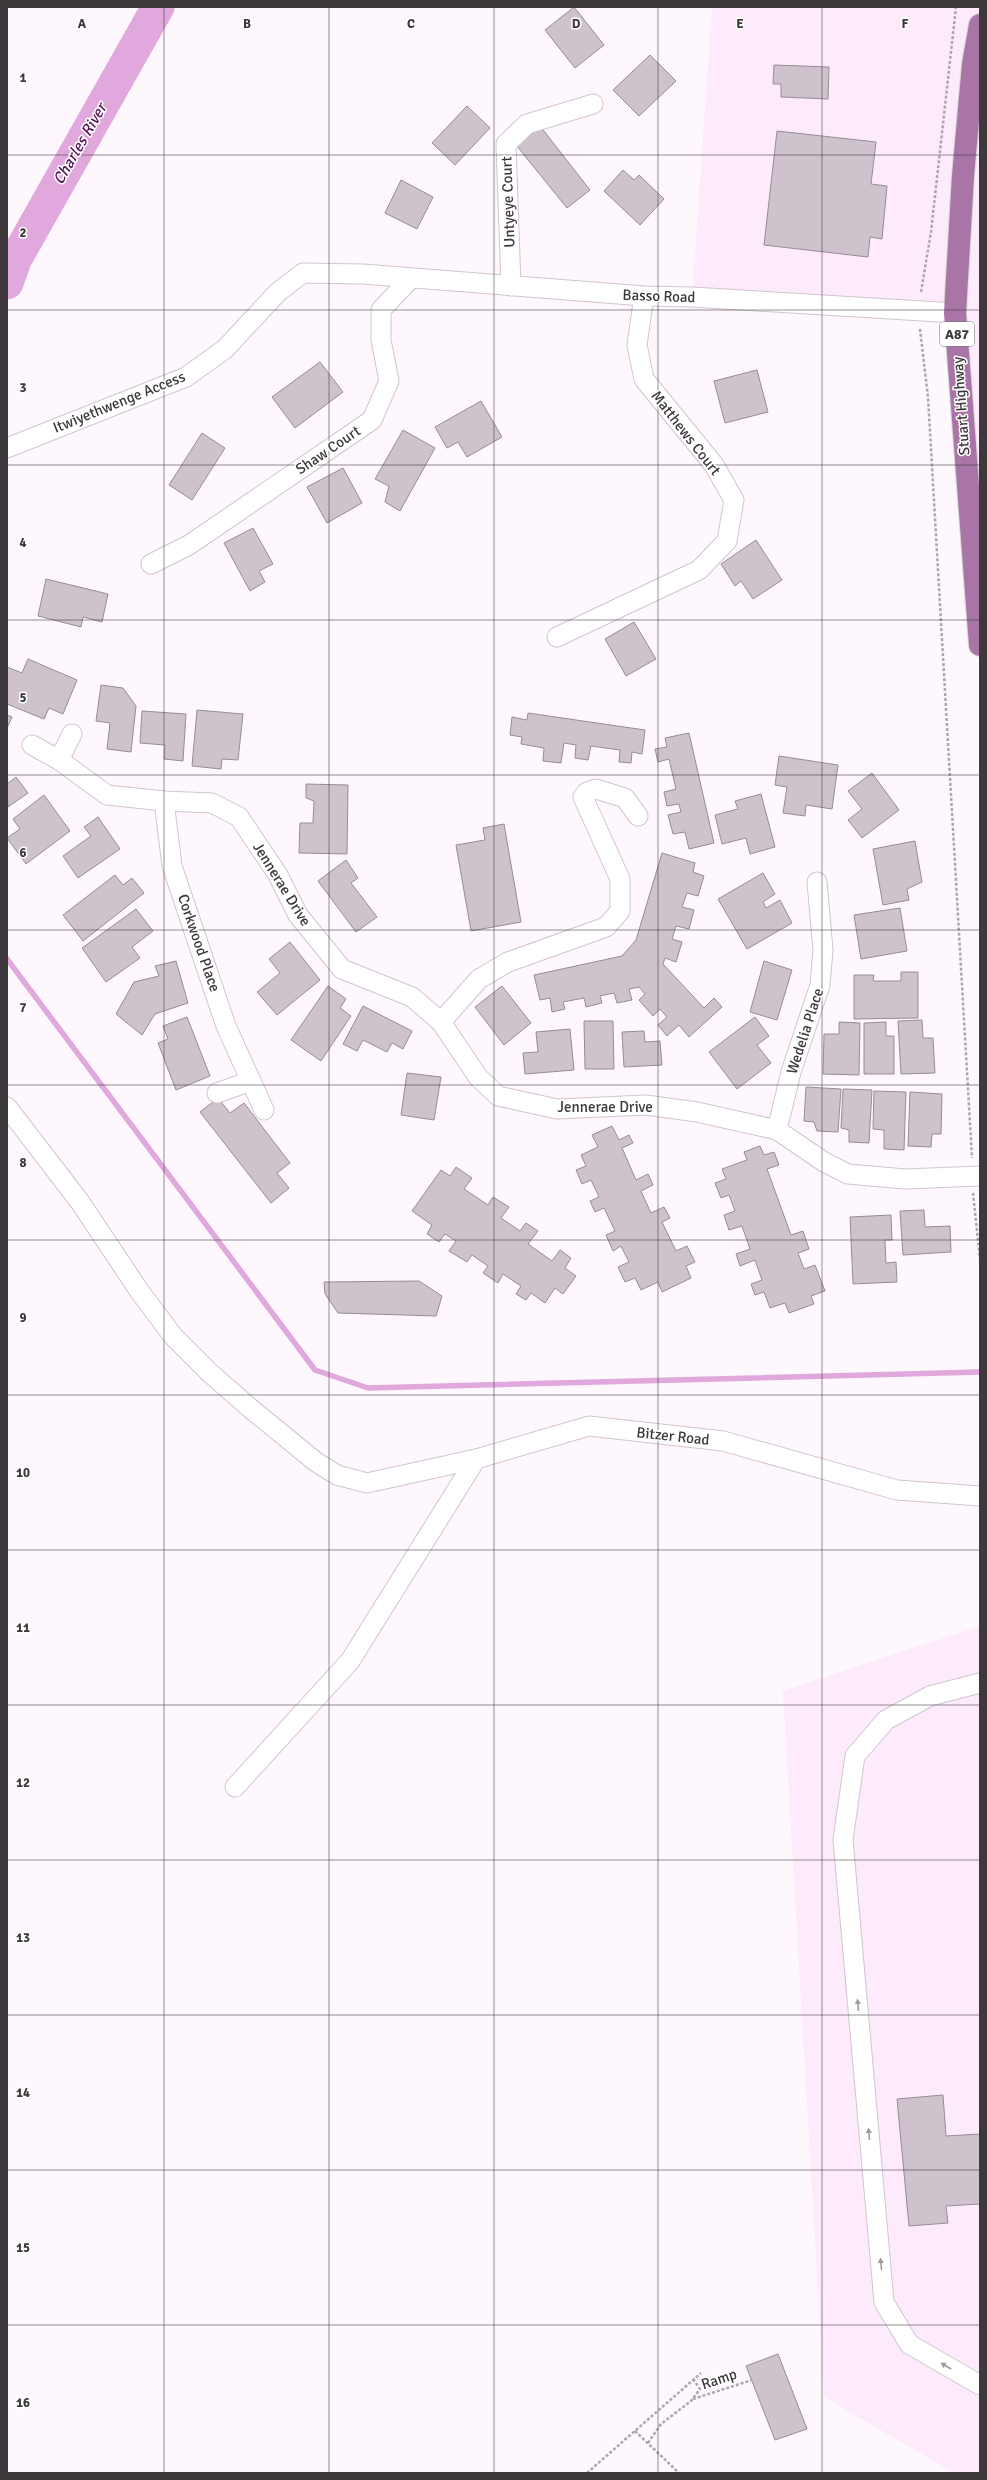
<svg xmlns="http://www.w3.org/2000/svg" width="987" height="2480" viewBox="0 0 987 2480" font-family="Signika,sans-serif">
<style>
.built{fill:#fdebfb}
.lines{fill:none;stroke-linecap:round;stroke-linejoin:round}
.stream{stroke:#e0a8dc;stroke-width:5.5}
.river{stroke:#e0a8dc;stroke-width:33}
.building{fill:#cec2cd;stroke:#978c96}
.minor-casing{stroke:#d1c5d0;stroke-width:21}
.highway-casing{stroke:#d8d7d8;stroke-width:24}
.path{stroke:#ada7ad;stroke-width:2.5;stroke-dasharray:3 2;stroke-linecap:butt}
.minor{stroke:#fff;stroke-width:19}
.highway{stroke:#a974a6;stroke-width:22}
.oneway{fill:#9e9c9e}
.grid{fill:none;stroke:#3d383c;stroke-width:1;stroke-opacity:0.55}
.labels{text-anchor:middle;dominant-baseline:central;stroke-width:3;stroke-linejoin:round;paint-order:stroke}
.shield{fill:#fff;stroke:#777476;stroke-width:1}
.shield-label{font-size:14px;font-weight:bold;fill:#3d383c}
.street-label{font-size:15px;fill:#3d383c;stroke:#fff}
.water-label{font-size:16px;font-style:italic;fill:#571656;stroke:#fff}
.grid-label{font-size:13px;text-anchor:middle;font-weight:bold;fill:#3d383c;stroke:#fff;stroke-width:3;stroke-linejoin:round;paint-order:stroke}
</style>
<rect width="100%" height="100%" fill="#fef7fe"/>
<!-- built -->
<g class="built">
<polygon points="712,7 980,7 980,645 955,313 692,297"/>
<polygon points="980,1626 980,2473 954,2473 824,2397 783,1691"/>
</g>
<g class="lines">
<!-- stream -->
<polyline class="stream" points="7,959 315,1370 368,1388 980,1372"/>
<!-- river -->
<polyline class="river" points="7,283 15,260 158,7"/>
</g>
<!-- building -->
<g class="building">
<polygon points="574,7 604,45 575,68 545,30"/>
<polygon points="650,55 676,81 639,116 613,90"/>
<polygon points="774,65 829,67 828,99 781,97 781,84 773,84"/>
<polygon points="467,106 490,128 455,165 432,143"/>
<polygon points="540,126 590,190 567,208 516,145"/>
<polygon points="777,131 876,142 871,184 887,186 882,239 870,237 868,257 764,245"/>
<polygon points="623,170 634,180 639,175 664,199 640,225 604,191"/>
<polygon points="401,180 433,197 417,229 385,213"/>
<polygon points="320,362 343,392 295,428 272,397"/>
<polygon points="757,370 768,412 725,423 714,381"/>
<polygon points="481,401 502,437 467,457 458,442 447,448 435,427"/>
<polygon points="403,430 435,448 400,511 385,502 389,486 375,479"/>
<polygon points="202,433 225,448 192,500 169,485"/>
<polygon points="343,468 362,503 327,523 307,487"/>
<polygon points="253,528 273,564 259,571 265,582 250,591 224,543"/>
<polygon points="756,540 782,580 753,599 741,581 735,586 721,564"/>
<polygon points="46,579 108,594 102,622 83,617 81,627 38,616"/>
<polygon points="634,622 656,659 626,676 605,639"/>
<polygon points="28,659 77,680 63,714 49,708 44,719 7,704 7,667 22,673"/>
<polygon points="101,685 123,688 136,706 131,752 107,749 110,723 96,721"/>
<polygon points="197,710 243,714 238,760 222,759 221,769 192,766"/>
<polygon points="142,711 186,714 183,761 164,759 165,745 140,743"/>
<polygon points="528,713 645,730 642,754 632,752 631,763 619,762 620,750 591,746 588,760 575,758 576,745 564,743 561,763 543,761 544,748 521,744 522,737 510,735 512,717 527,720"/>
<polygon points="7,715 12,717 7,728"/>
<polygon points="689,733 714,843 689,849 685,832 673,834 668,815 681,812 679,804 667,806 664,792 676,789 669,759 658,762 655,749 667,747 665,738"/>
<polygon points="779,756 838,765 832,809 806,805 805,816 783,813 787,787 775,785"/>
<polygon points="872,773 899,810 862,838 848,820 862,809 848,791"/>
<polygon points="16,777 28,793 8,807 7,784"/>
<polygon points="306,784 348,785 347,854 299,853 300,823 313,823 314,801 306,798"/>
<polygon points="761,794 775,847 750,854 746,838 722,844 715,815 738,809 735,801"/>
<polygon points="44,795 70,831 26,864 7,838 20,829 13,819"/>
<polygon points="98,817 120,849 78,878 63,856 91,836 84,827"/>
<polygon points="504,824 521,922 471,931 456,845 485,840 483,828"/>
<polygon points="915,841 922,882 907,889 909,900 883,905 873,849"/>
<polygon points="662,853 695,863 693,872 704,876 698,896 687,893 682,907 694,910 689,929 676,926 672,939 682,942 676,962 665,958 663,964 704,1008 714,998 722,1007 689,1037 679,1025 667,1036 658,1025 667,1017 660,1009 653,1016 639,1000 645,994 639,987 629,989 632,1000 617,1003 614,993 600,996 602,1003 586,1007 584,998 563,1002 565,1009 552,1012 550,998 540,1000 534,975 622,956 636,940"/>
<polygon points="346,860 358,878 351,883 377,917 356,932 318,881"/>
<polygon points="763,873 775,894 763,902 766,908 780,900 792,923 747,949 718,899"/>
<polygon points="115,875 123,885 132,878 144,893 83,941 63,915"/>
<polygon points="900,908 907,951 861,959 854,915"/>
<polygon points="136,909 153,931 132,947 140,958 106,982 82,948"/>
<polygon points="290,942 320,980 277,1015 257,992 280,973 269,959"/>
<polygon points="176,961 188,1003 155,1014 142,1035 116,1014 134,982 159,976 155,966"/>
<polygon points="764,961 792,970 777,1020 750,1012"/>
<polygon points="901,972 918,972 918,1018 854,1019 854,975 874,975 873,981 901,981"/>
<polygon points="328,986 346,999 340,1008 351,1016 321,1061 291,1040"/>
<polygon points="502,986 531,1023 504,1045 475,1007"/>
<polygon points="363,1006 412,1031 403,1049 392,1043 387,1052 363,1040 357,1051 343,1044"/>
<polygon points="187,1017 210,1076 176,1090 158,1043 168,1039 163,1026"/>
<polygon points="755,1017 769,1036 757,1045 771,1063 737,1089 709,1052"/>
<polygon points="922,1020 923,1038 933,1038 935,1073 901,1074 898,1021"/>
<polygon points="584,1021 613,1021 614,1069 585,1069"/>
<polygon points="839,1022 860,1023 859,1075 823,1074 824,1034 839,1034"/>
<polygon points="886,1022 886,1036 894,1036 894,1074 864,1074 864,1023"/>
<polygon points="570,1029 574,1070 525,1074 523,1053 538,1052 536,1032"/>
<polygon points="644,1031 645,1042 660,1041 662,1065 624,1067 622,1032"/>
<polygon points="407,1073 441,1077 434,1120 401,1115"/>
<polygon points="806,1087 841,1089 838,1132 817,1131 814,1122 804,1121"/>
<polygon points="843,1089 872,1090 869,1143 849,1142 849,1130 841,1128"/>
<polygon points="874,1091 906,1092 904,1150 884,1149 884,1130 873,1129"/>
<polygon points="910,1092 942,1094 941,1134 932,1134 931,1147 908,1146"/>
<polygon points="218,1098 230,1113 244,1103 290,1163 277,1173 289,1188 271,1203 200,1112"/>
<polygon points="612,1126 619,1140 629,1135 633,1143 622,1148 636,1180 648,1174 653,1185 641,1191 651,1213 664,1207 670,1218 662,1222 676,1251 687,1246 695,1262 686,1266 691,1278 662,1292 658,1282 641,1290 635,1278 625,1282 618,1267 629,1262 621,1246 613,1251 606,1235 615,1231 604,1208 595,1212 590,1201 599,1197 591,1180 582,1184 576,1170 586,1166 581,1155 598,1147 592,1135"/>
<polygon points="760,1146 764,1155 774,1152 779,1165 767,1169 791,1235 803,1231 809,1249 798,1253 804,1269 815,1265 825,1291 811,1296 814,1304 789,1313 785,1303 770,1308 764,1292 755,1295 751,1284 762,1280 755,1260 740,1266 736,1254 750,1249 742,1226 729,1230 724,1215 735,1211 729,1195 721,1198 715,1183 726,1179 722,1169 747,1160 744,1152"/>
<polygon points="456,1167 472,1178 464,1189 488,1205 493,1197 509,1207 501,1218 520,1231 526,1223 538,1231 528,1244 552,1261 560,1250 571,1258 565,1268 576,1276 563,1294 555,1288 545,1303 531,1293 526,1300 516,1294 521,1286 503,1274 498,1283 483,1273 488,1266 472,1255 467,1262 449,1251 456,1241 445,1234 439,1242 427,1234 432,1225 412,1211 441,1170 450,1176"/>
<polygon points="924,1210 925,1227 950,1226 951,1252 903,1255 900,1211"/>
<polygon points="891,1215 892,1240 885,1240 886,1263 896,1262 897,1282 853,1284 850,1217"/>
<polygon points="419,1281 442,1296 436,1316 338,1313 325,1294 324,1282"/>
<polygon points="943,2095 946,2136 980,2134 980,2204 946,2206 948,2223 909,2226 897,2099"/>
<polygon points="778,2354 807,2429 775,2440 746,2366"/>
</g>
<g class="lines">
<defs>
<g id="minor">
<polyline points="511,286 506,144 527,124 593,104"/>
<polyline points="7,448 186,377 225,349 278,292 303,273 363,274 644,296 692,297 955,313"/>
<polyline points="151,564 189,545 372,420 389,381 381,340 381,310 411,278"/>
<polyline points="557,637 699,570 727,541 734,500 714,465 644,379 637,345 644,296"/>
<polyline points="32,745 59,760 107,795 164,801 212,803 239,817 278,875 298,915 342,969 412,997 441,1022 478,1077 498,1096 557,1109 646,1105 697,1112 777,1130 824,1162 848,1174 905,1179 980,1176"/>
<polyline points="59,760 72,734"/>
<polyline points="164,801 172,866 226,1026 264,1110"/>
<polyline points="441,1022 479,979 508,962 606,927 620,911 620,879 583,797 587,792 596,789 625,798 638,816"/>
<polyline points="217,1093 251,1081"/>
<polyline points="7,1107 80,1202 140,1292 173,1336 210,1373 250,1408 316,1462 337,1475 367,1483 476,1459 589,1426 723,1441 897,1490 980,1496"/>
<polyline points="777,1130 791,1072 820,985 823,950 817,882"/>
<polyline points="980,1683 930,1696 886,1720 855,1756 843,1840 884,2302 909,2344 980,2385"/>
<polyline points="235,1787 350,1661 476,1459"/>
</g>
<polyline id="highway" points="980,25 973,64 963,176 955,313 980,645"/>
</defs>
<!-- minor casing -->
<use href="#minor" class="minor-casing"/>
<!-- highway casing -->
<use href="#highway" class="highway-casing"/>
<!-- path -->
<g class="path">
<polyline points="921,292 931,232 956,7"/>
<polyline points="920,329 928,397 972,1158"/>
<polyline points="973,1193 980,1259"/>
<polyline points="693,2399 752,2380"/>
<polyline points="635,2431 679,2473"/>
<polyline points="648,2443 661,2424 691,2401 700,2389 693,2379"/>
<polyline points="587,2473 701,2373"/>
</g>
<!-- minor -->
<use href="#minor" class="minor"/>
<!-- highway -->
<use href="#highway" class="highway"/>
</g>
<!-- one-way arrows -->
<defs><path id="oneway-solid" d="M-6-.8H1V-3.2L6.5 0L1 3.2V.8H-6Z"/></defs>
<g class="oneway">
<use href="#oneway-solid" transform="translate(858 2005) rotate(-95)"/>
<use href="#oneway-solid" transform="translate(869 2134) rotate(-95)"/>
<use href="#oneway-solid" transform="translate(881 2264) rotate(-95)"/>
<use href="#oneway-solid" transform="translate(946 2366) rotate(-150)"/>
</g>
<!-- grid -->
<path class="grid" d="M164,7V2473M329,7V2473M494,7V2473M658,7V2473M822,7V2473M7,155H980M7,310H980M7,465H980M7,620H980M7,775H980M7,930H980M7,1085H980M7,1240H980M7,1395H980M7,1550H980M7,1705H980M7,1860H980M7,2015H980M7,2170H980M7,2325H980"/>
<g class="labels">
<!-- shield labels -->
<rect class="shield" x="940" y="322" width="34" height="24" rx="3"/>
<g class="shield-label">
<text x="957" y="334">A87</text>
</g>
<!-- street labels -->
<g class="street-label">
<text transform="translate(508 202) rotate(-92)">Untyeye Court</text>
<text transform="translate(659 296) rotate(2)">Basso Road</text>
<text transform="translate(119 402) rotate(-22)">Itwiyethwenge Access</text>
<text transform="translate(961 406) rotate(-94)">Stuart Highway</text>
<text transform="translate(686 433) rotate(52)">Matthews Court</text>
<text transform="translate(328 450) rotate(-34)">Shaw Court</text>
<text transform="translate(282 884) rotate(58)">Jennerae Drive</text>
<text transform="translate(199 943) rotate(71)">Corkwood Place</text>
<text transform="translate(805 1031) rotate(-72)">Wedelia Place</text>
<text x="605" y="1107">Jennerae Drive</text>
<text transform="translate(673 1436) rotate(6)">Bitzer Road</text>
<text transform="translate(719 2379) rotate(-18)">Ramp</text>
</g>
<!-- water labels -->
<g class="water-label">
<text transform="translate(80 144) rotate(-60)">Charles River</text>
</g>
</g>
<g class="grid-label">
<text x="82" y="28">A</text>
<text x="247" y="28">B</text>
<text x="411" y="28">C</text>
<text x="576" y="28">D</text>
<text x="740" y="28">E</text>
<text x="905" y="28">F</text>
<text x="23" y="82">1</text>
<text x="23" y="237">2</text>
<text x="23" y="392">3</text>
<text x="23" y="547">4</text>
<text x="23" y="702">5</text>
<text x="23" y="857">6</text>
<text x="23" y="1012">7</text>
<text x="23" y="1167">8</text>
<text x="23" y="1322">9</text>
<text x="23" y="1477">10</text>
<text x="23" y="1632">11</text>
<text x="23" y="1787">12</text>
<text x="23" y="1942">13</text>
<text x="23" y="2097">14</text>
<text x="23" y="2252">15</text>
<text x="23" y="2407">16</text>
</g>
<!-- border -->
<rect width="987" height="2480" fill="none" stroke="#3d383c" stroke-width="16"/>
</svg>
